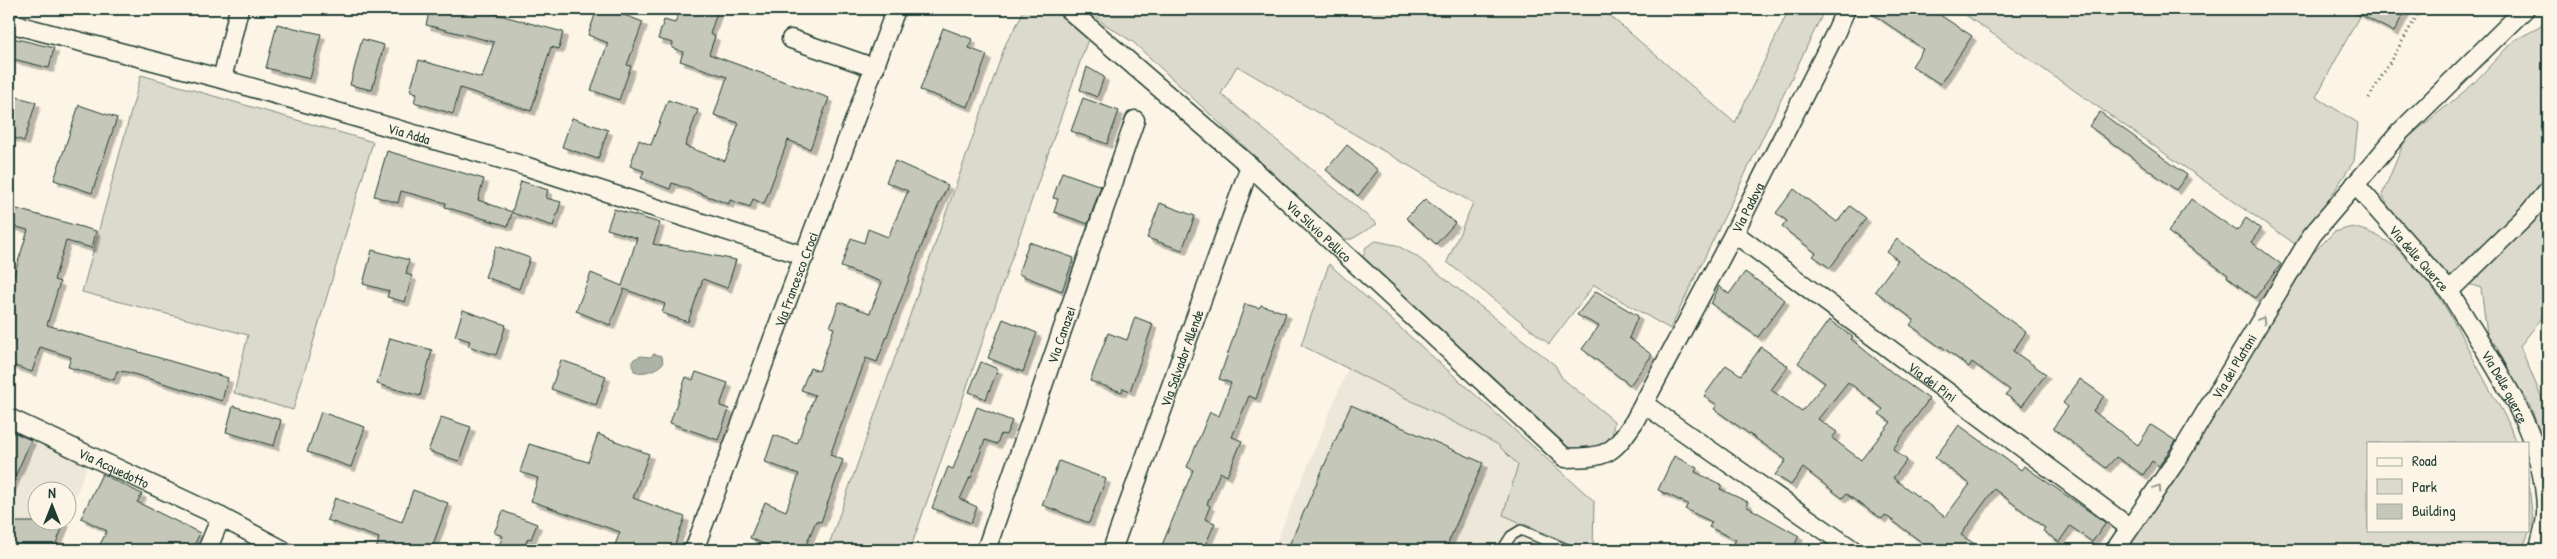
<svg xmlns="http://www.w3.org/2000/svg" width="2557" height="559" viewBox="0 0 2557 559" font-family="'Patrick Hand',sans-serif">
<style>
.built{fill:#ece7d8}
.green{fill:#dcdacc;stroke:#7e8c80}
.water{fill:#aeb3a7;stroke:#758479}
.building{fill:#c5c7b9;stroke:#1f3d34;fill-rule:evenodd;filter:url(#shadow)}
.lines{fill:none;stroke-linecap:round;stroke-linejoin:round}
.lane-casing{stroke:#1f3d34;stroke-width:12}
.street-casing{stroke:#1f3d34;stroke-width:21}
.path{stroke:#1f3d34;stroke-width:3;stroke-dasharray:1 4;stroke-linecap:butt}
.lane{stroke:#fcf5e5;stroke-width:9}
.street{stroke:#fcf5e5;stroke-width:18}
.oneway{stroke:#8e998c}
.labels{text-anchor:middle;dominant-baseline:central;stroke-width:4.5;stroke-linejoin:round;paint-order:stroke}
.street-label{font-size:14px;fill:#1f3d34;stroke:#fcf5e5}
</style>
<defs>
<filter id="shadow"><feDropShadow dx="4.5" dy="4.5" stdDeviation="0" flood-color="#0004"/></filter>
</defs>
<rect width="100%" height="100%" fill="#fcf5e5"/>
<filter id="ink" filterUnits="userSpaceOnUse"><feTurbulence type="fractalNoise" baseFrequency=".02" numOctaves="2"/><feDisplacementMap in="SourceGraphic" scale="10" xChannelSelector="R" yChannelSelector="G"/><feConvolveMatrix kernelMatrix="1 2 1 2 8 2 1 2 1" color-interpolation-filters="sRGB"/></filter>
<g filter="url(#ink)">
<!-- built -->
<g class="built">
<polygon points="1348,368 1497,444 1518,465 1503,515 1584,550 1273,550"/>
<polygon points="14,431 88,463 68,516 68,492 38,492 38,522 65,522 53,550 9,550 9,443"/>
</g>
<!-- green -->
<g class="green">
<polygon points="1023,9 1052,9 1088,39 910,550 827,550 1006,43 1020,19"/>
<polygon points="1087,9 1602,9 1735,123 1789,9 1825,9 1670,329 1594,285 1549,344 1447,262 1473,203 1237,66 1221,94 1377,224 1352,239 1343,239 1133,42 1103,23"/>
<polygon points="1957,9 2363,9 2316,97 2358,123 2354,161 2298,246"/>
<polygon points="2548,16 2548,310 2520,346 2548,413 2548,458 2530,405 2509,372 2497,347 2487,334 2481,288 2446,277 2398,223 2382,195 2405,140 2472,85 2513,41 2540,27"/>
<polygon points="141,75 373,142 293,410 234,393 248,335 82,292"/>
<path d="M2352,227C2421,242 2452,320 2482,375C2490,391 2500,406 2508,422L2516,443H2368V530H2528V476L2533,522L2522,550H2121L2306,260L2334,232Z"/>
<polygon points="1376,241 1396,245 1416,256 1555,365 1562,378 1614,421 1612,438 1608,444 1583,452 1568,447 1363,257 1366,247"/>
<polygon points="1329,264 1594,501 1593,550 1584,550 1503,515 1518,465 1497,444 1301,345"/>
</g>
<!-- water -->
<path class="water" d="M654,354L662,356L663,363C657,370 643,375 634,371L632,363L634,359L641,356L650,357Z"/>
<!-- building -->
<g class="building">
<polygon points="430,9 477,9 563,32 559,49 551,47 531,111 460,88 453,114 414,102 417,93 410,91 419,60 482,78 494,42 426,25"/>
<polygon points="597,9 608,9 643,22 627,65 631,66 619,100 591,90 608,43 588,35"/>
<polygon points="680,9 718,9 710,34 715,36 709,54 829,98 810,149 788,140 764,204 753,199 750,207 730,200 729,204 672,183 670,189 641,178 644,171 630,166 639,140 651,145 668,100 698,110 685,146 725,161 739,123 714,115 727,77 680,61 683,52 672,48 673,43 658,39 664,20 675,23"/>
<polygon points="1866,9 1931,9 1972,36 1940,84 1912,66 1923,49"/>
<polygon points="2350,9 2406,9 2394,32"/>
<polygon points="277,24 321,34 310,79 266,68"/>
<polygon points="943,28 972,39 969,48 987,55 968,107 920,90"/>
<polygon points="9,37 54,48 49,68 9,58"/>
<polygon points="362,39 384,45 372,90 350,85"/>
<polygon points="1087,67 1104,77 1097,97 1080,90"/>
<polygon points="9,95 36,102 24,141 9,136"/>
<polygon points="1083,98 1119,111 1107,144 1071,131"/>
<polygon points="79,105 117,118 92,193 54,180"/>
<polygon points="2100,112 2187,175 2176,190 2089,126"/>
<polygon points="572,118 608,130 598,159 562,147"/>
<polygon points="1347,145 1378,170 1358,196 1326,170"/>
<polygon points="387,151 484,179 478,200 512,212 521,181 548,190 546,198 561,202 553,226 512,213 508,226 445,207 446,203 401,191 398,203 374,196"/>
<polygon points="895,161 948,185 930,224 877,362 866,358 830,455 843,460 821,522 816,521 804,550 779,550 750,538 765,502 786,511 799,474 765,462 774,435 797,444 815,395 801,390 810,368 819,371 834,328 830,327 839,302 870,313 882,282 841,267 851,238 864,243 868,229 888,237 908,191 886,182"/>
<polygon points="1062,172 1101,186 1088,224 1054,212 1058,199 1053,198"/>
<polygon points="1794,189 1837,222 1850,206 1866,218 1830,268 1813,256 1816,253 1782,227 1787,221 1776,213"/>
<polygon points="1425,199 1455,223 1436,244 1406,218"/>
<polygon points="2191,199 2237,231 2246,218 2261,229 2251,242 2281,264 2255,298 2227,277 2228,275 2168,232"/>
<polygon points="1160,203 1195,216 1182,250 1147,238"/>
<polygon points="13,208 96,231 92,248 66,241 54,280 60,282 47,325 228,378 222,401 127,372 117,371 114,380 68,367 71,357 40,347 32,372 9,364 9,291 28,230 9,225"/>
<polygon points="614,209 660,223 653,244 736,260 727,288 703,279 688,322 662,313 665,304 624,289 610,325 576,311 591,273 622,286 637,238 607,229"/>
<polygon points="1897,239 2026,332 2013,351 2046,374 2022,406 2006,395 2010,390 1972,362 1969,367 1941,346 1940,347 1910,325 1914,320 1875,291 1898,260 1887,252"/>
<polygon points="1029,242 1074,258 1062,291 1018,274"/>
<polygon points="496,246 530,258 519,289 485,277"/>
<polygon points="372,250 409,260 406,274 412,276 405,302 387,297 389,291 363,284"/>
<polygon points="1745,272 1785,300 1758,337 1711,304 1719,286 1729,294"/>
<polygon points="1596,291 1638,316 1629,338 1652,355 1630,385 1582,349 1599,326 1577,315"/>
<polygon points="1245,304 1259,308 1261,305 1286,313 1256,399 1249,396 1232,437 1242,441 1227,476 1220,472 1207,504 1210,506 1205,519 1215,523 1203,550 1160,550 1193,470 1187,467 1210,412 1219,416 1231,383 1219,379"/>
<polygon points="463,310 506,325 496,355 468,346 470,341 455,336"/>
<polygon points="1135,317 1153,324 1130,391 1123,388 1122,392 1090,381 1108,333 1127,340"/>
<polygon points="1003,319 1037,333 1023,372 988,358"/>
<path d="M1829,320L1853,337L1851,339L1894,374L1929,399L1893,449L1907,460L1893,478L1945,517L1970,484L1935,458L1959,425L2021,470L2024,466L2106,523L2092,542L2070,526L2059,542L2043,531L2045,528L1994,489L1961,535L1984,550H1932L1885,515L1882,519L1846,494L1842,498L1803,468L1791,485L1775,475L1786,460L1714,409L1717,405L1704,396L1726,365L1741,375L1761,347L1788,366L1771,390L1802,411L1825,383L1798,363ZM1848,382L1883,409L1879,414L1891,422L1861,460L1832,438L1837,432L1818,419Z"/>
<polygon points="390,338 432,350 420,396 377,384"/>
<polygon points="561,360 606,376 596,405 551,389"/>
<polygon points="981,362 998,369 986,399 969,392"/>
<polygon points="696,372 728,383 720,406 729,409 718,440 670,423 686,377 693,380"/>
<polygon points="2080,379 2104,396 2093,411 2138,445 2151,425 2176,441 2159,466 2152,461 2143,475 2116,457 2106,468 2053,428 2068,407 2063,403"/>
<polygon points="1351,405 1483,463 1445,550 1287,550"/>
<polygon points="233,406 281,420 274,446 226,432"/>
<polygon points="977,407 1012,421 1006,435 1001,434 997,444 985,440 971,478 970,477 960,499 977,507 971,523 932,508 948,467 953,469"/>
<polygon points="321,412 365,427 351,467 307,452"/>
<polygon points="441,417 471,427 459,461 428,451"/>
<polygon points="13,432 31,440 9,491 9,443"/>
<polygon points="598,434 649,454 633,498 685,517 673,550 613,550 620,532 531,501 538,478 520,472 529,444 588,462"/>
<polygon points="1674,456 1697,468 1695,472 1722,485 1720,489 1748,502 1746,506 1799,536 1792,550 1749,550 1734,543 1736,540 1709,527 1712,522 1685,509 1688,504 1658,490"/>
<polygon points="1059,461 1106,479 1089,523 1042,505"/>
<polygon points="102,474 142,494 137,502 200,533 192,550 97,550 107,531 81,518"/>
<polygon points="413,490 448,503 431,550 376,550 379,538 327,520 335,498 402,522"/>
<polygon points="503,511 537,524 531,539 528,538 523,550 497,550 503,536 494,533"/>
<polygon points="9,522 65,522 53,550 9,550"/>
</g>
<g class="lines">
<defs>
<polyline id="lane" points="1502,550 1511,536 1521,530 1568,550"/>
<g id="street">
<path id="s1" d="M1068,9L1250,166L1565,458C1607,457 1611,456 1634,422L1734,233L1834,36L1846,9"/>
<path id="s2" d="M9,23L222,79L525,166L805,256"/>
<polyline points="791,39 875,68"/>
<polyline points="222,79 239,9"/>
<path id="s3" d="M2355,184L2449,291L2526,216L2548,190"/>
<path id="s4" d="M1734,233L2130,528"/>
<path id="s5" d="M2449,291C2488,358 2544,428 2546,509C2547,522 2541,537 2539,550"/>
<polyline points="1644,404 1853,550"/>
<path id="s6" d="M9,418L221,517L283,550"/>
<polyline points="207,550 221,517"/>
<path id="s7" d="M694,550L896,9"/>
<path id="s8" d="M986,550L1135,120"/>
<path id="s9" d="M1112,550L1250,166"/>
<path id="s10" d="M2115,550L2178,458L2312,235L2400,132L2525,9"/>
</g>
</defs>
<!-- lane casing -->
<use href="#lane" class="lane-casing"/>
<!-- street casing -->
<use href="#street" class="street-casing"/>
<!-- path -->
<polyline class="path" points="2369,98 2421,9"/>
<!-- lane -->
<use href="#lane" class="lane"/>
<!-- street -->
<use href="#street" class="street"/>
</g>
<!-- one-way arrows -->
<defs><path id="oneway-chevron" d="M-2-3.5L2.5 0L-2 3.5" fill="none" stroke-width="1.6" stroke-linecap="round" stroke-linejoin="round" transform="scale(1.25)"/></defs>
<g class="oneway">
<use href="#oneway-chevron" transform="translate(2262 320) rotate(-59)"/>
<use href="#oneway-chevron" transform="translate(2158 488) rotate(-56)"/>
</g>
</g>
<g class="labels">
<!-- street labels -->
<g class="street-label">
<text stroke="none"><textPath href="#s2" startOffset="415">Via Adda</textPath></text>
<text stroke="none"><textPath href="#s1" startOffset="996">Via Padova</textPath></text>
<text stroke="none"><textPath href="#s1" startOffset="335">Via Silvio Pellico</textPath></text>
<text stroke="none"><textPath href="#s3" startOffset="98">Via delle Querce</textPath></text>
<text stroke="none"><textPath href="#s7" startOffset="289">Via Francesco Croci</textPath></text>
<text stroke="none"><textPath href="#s8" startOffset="228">Via Canazei</textPath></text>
<text stroke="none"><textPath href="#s9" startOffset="204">Via Salvador Allende</textPath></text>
<text stroke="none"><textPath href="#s10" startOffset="219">Via dei Platani</textPath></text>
<text stroke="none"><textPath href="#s4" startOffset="248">Via dei Pini</textPath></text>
<text stroke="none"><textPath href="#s5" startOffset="111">Via Delle querce</textPath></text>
<text stroke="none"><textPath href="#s6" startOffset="116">Via Acquedotto</textPath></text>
</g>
</g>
<!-- margin -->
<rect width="2557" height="559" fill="none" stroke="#fcf5e5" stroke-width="30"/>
<rect x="15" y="15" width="2527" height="529" fill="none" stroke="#1f3d34" stroke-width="2" filter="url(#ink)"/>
<!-- legend -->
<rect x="2367" y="442" width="162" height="90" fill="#fcf5e5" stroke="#a4ab9e"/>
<rect x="2377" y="458" width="25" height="8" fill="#fcf5e5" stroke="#a4ab9e"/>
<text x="2412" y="466" font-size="15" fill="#1f3d34">Road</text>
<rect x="2377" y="479" width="25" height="15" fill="#dcdacc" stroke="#a4ab9e"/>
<text x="2412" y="492" font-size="15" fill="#1f3d34">Park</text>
<rect x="2377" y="504" width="25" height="15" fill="#c5c7b9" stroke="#a4ab9e"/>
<text x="2412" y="516" font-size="15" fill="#1f3d34">Building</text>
<!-- north arrow -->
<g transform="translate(52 506)"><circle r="24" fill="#fcf5e5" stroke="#a4ab9e"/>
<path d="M0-4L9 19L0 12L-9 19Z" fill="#1f3d34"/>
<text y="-8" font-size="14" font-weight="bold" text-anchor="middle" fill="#1f3d34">N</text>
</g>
</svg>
